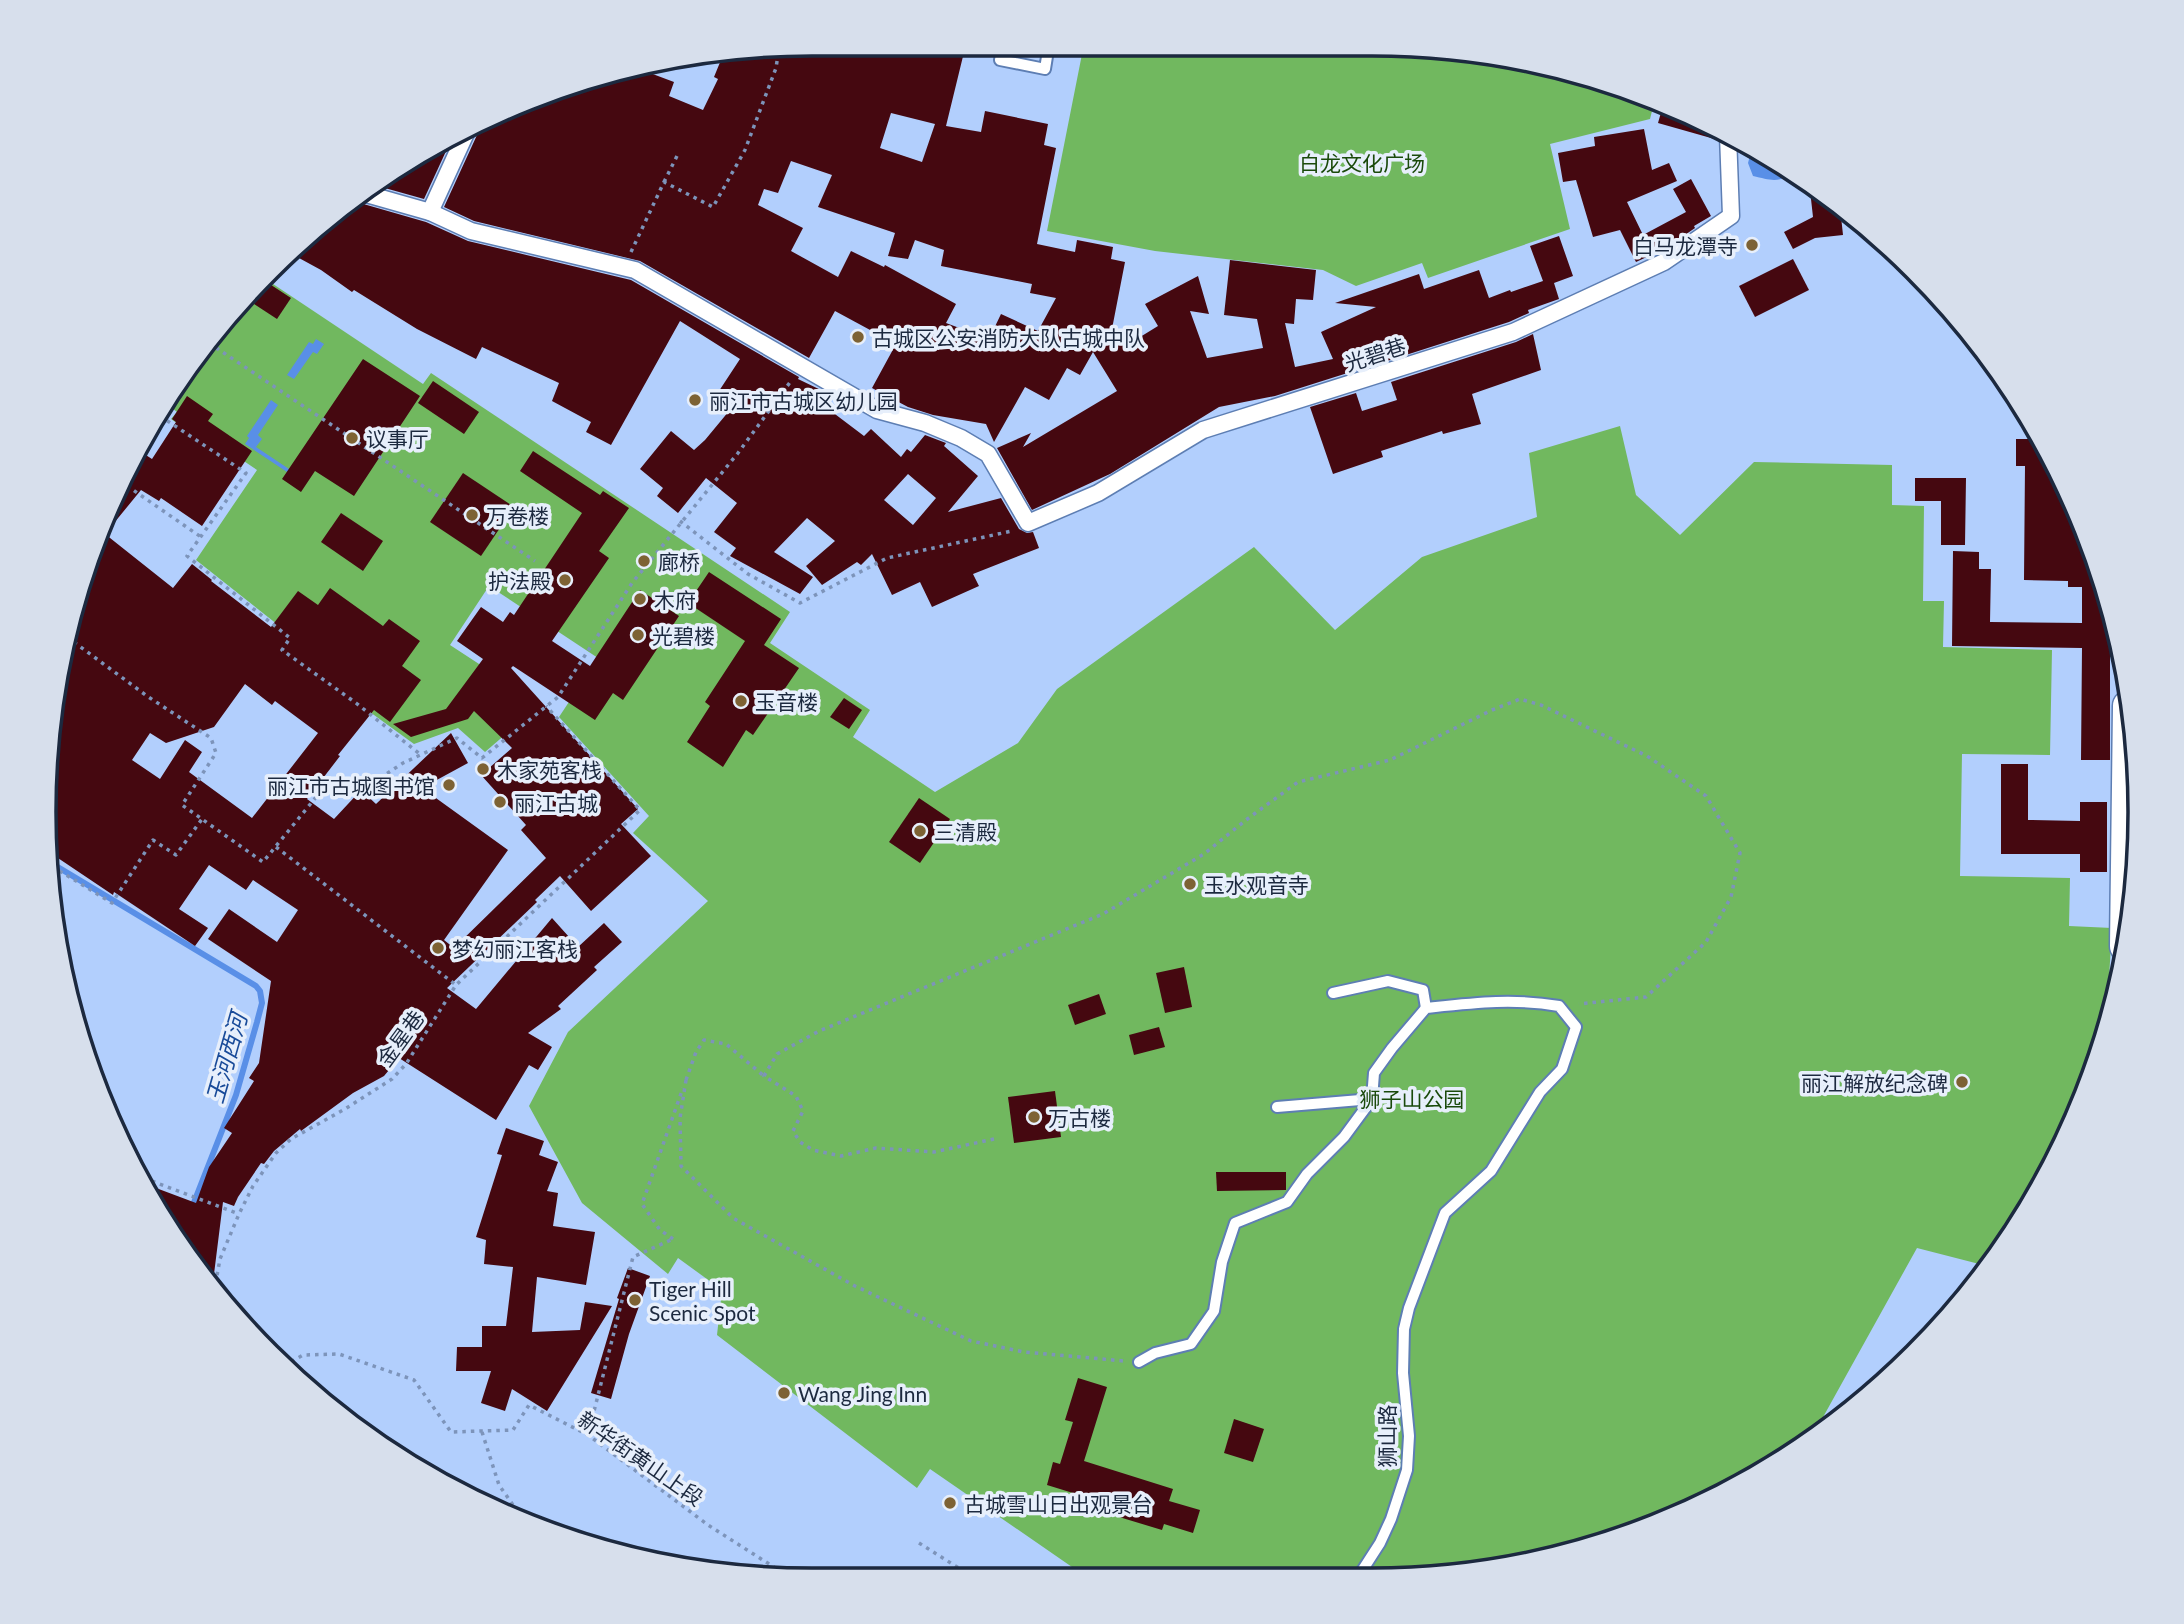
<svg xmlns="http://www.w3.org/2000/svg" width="2184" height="1624" viewBox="0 0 2184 1624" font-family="Lato,'Noto Sans SC',sans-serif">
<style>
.green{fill:#71b85f}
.water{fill:#598fe7}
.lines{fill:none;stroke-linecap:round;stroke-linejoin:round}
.stream{stroke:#598fe7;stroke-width:6}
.building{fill:#450810;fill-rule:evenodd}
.service-casing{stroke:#5d7eb3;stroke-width:14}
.pedestrian-casing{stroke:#5d7eb3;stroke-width:19}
.secondary-casing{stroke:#5d7eb3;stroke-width:35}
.path{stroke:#7d94ba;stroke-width:3.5;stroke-dasharray:3.5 5;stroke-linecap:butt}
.service{stroke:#fff;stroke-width:10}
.pedestrian{stroke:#fff;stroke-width:16}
.secondary{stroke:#fff;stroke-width:32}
.poi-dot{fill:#7d6234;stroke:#e7effb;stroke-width:2.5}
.labels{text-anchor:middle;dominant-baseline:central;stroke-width:7;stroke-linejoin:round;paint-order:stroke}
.park-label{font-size:21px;fill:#1a4a0b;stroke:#e7effb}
.poi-label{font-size:21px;fill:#1c293f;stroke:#e7effb;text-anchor:start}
.street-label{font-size:21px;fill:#1c293f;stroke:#e7effb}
.water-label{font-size:23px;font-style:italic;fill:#194b99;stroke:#e7effb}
.rim{fill:none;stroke:#1c293f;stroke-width:3.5}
</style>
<rect width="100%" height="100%" fill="#b2cffd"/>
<!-- green -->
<g class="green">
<polygon points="1084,44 1422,45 1570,70 1655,99 1650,119 1550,144 1570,229 1428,278 1422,263 1356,286 1323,270 1155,251 1047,231"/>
<polygon points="264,278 423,384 431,373 790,612 770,643 870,710 853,737 935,792 1018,743 1057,689 1254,547 1335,630 1422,557 1537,517 1529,453 1620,426 1636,495 1680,535 1754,462 1892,465 1892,505 1924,506 1923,601 1944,601 1943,647 2052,650 2050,755 1962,754 1960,876 2070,878 2069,926 2112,928 2106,1029 2099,1059 2037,1196 1987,1266 1917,1248 1812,1437 1666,1522 1473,1574 1085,1576 930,1469 917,1488 717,1335 722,1290 678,1258 668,1274 582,1203 529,1106 568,1032 708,901 633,833 649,816 559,717 598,658 489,586 450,645 537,702 529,714 485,752 458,728 414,744 283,649 292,636 196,560 257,470 202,433 198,438 171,419 177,412 168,405 235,305 259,280 262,282"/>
</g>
<!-- water -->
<g class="water">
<path d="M1752,148L1794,171C1779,184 1771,180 1753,176L1748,163Z"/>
<polygon points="316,339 324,344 317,354 313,352 294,379 287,375 309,342 313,344"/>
<polygon points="271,400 278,405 258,435 262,439 256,447 298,475 296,478 245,444 249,438 247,436"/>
</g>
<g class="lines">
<!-- stream -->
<polyline class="stream" points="46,860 256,986 260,991 262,1003 257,1022 236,1095 191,1210"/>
</g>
<!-- building -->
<g class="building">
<path d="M812,44H966L946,126L981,132L985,111L1048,124L1044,145L1056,148L1037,244L1075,252L1077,240L1113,247L1111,259L1125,262L1111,334L1132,342L1158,326L1145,304L1198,276L1209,314L1190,311L1207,358L1263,348L1257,319L1224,315L1230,260L1316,270L1313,300L1296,299L1294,324L1285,323L1295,367L1333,359L1321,332L1376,307L1335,303L1419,274L1424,289L1479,270L1489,298L1510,290L1511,292L1543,281L1530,246L1559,236L1573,276L1554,283L1559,299L1528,310L1529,313L1509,322L1384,362L1383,359L1357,370L1275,396L1219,407L1110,474L1032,510L997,448L1031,433L1023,447L1117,391L1093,352L1080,375L1067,368L1049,400L1025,387L994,442L986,424L933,415L908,407L872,388L896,344L835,311L809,358L640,261L474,221L444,207L477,135L476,127L613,70L634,67L674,82L669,96L703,110L718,79L714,77L723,55ZM891,113L935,124L922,162L880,148ZM791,161L832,175L818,207L895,233L888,256L908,259L915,240L944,250L941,266L1032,284L1030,293L1056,298L1038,331L1001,314L989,339L946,323L956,304L885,265L884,267L851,251L838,277L791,251L803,228L758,205L764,189L778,193Z"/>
<polygon points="1664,102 1719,130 1718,140 1658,123"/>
<polygon points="1644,129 1652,170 1669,163 1677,181 1627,202 1643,235 1686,212 1673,189 1691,179 1711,216 1694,226 1695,228 1666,248 1636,262 1620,230 1593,237 1576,180 1563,182 1558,153 1595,146 1594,137"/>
<polygon points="453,136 424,199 374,185 428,147"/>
<polygon points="1809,181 1840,207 1843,235 1815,238 1793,249 1784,232 1813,217"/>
<path d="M355,199L360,203L426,222L468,241L631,280L799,377L798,379L825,392L827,393L819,402L864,436L871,429L901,457L907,449L911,452L925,435L946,443L944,446L978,476L948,512L1001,498L1019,529L1027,533L1033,532L1039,548L973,574L979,586L932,607L920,582L892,595L872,554L861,565L857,562L822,585L806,566L835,541L807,518L774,552L813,577L800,594L730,556L736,548L714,532L737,503L706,478L678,513L657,496L663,488L640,469L671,431L694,450L705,440L734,405L717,394L740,359L680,321L611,445L586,432L591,422L552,401L559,383L482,347L476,359L417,329L354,290L352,292L321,270L288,252L306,234ZM908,474L936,498L913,525L884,500Z"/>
<polygon points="1793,259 1809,290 1755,317 1739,286"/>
<polygon points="265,281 291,298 277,319 251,302"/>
<polygon points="1533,334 1541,370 1472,394 1481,424 1443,434 1442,431 1381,451 1383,457 1333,474 1310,407 1356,393 1362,411 1397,400 1391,382 1516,342"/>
<polygon points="363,359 420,396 354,496 315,471 301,492 282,479"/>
<polygon points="433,381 479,412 464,434 418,403"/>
<path d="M187,396L213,414L208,421L252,451L202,526L161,498L159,501L141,490L105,534L173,588L192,564L212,580L211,581L271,627L298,591L318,605L330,588L383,626L389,619L420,641L402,666L421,680L390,722L374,710L338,755L340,756L307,799L334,819L361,790L376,804L451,733L468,763L422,788L508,850L444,940L454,948L546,858L521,830L526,825L481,775L512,748L474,711L468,719L411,737L393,724L446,709L483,659L457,641L481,607L503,622L510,612L514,615L582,513L520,471L533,451L600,495L603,491L629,508L599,551L609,558L552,641L590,666L640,590L679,616L623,700L613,693L595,720L513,666L511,668L638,809L621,824L651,856L591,911L560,876L535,900L537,902L447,988L476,1009L552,918L578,947L604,923L622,942L594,967L597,970L558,1006L561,1009L528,1033L552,1047L538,1070L529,1065L496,1120L399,1058L384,1076L353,1093L301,1131L300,1129L274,1151L264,1164L261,1163L238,1197L234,1206L223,1202L212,1290L202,1279L148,1185L196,1203L209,1167L232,1133L224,1128L254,1081L249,1078L259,1063L271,981L208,939L229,909L277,942L298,910L253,880L246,890L209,865L179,909L208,928L195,946L114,892L113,895L46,850L59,662L123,472L138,450L152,459L176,422L172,419ZM245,684L272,705L275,701L318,733L252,818L189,772L202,752L185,740L160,779L132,760L150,733L166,743L214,727Z"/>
<polygon points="2016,439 2040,439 2061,473 2110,603 2110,760 2081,760 2082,648 1952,646 1953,551 1979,552 1979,569 1991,569 1990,622 2082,623 2082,587 2068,587 2068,581 2024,580 2025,466 2016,466"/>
<polygon points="463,473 514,507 481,556 430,522"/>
<polygon points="1915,478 1966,478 1965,545 1941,545 1941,501 1915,501"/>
<polygon points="341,513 383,541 363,571 321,542"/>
<polygon points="709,572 781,619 764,645 799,668 753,735 746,730 723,767 687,742 710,706 705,702 745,641 688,603"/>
<polygon points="844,698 862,710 849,729 830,717"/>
<polygon points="2001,764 2028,764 2028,820 2080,821 2080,802 2107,802 2107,872 2080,872 2080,854 2001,854"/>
<polygon points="919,798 950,819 920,863 889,842"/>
<polygon points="1184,967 1192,1007 1165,1013 1156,973"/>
<polygon points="1099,994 1106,1014 1075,1025 1068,1005"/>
<polygon points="1159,1027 1165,1047 1134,1055 1129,1035"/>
<polygon points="1055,1091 1061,1137 1014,1143 1008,1097"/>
<polygon points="506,1128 544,1141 539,1155 558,1162 547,1191 558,1193 553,1226 595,1232 586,1285 537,1277 532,1332 580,1330 585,1302 612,1306 547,1411 512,1389 505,1411 481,1403 491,1371 456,1371 457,1347 482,1347 482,1326 506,1326 513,1267 484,1264 486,1240 476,1237 502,1155 497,1154"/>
<polygon points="1216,1172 1286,1172 1286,1190 1217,1191"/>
<polygon points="628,1268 650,1276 629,1334 611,1399 591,1393 619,1299 617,1298"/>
<polygon points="1078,1378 1107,1387 1084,1461 1173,1489 1169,1501 1200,1510 1193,1533 1164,1524 1162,1530 1096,1510 1099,1501 1047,1485 1053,1462 1060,1464 1073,1422 1065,1420"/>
<polygon points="1234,1419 1264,1429 1253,1462 1224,1453"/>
</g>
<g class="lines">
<defs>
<g id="service">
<polyline points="1003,44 1000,60 1045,69 1049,44"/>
<polyline points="1333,993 1388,981 1423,990 1426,1008"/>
<path d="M1277,1107L1372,1099L1374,1073L1392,1048L1426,1008C1473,1003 1513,998 1559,1006L1576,1027L1562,1069L1540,1092L1491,1171L1445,1213L1409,1308L1404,1329L1403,1373L1409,1436L1407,1470L1391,1519L1380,1543L1360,1574"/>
<polyline points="1139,1362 1155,1353 1191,1344 1214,1311 1222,1262 1235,1223 1287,1202 1307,1174 1344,1137 1372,1099"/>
</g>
<g id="pedestrian">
<polyline points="363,193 430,212 471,231 635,270 877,410 925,423 961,438 988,454 1028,523 1098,493 1203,430 1513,332 1664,262 1731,216 1728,135"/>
<polyline points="430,212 467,131"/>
</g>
<polyline id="secondary" points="2126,946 2129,706"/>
</defs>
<!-- service casing -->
<use href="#service" class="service-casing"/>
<!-- pedestrian casing -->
<use href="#pedestrian" class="pedestrian-casing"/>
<!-- secondary casing -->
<use href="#secondary" class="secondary-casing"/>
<!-- path -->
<g class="path">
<polyline points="664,182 679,152"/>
<polyline points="631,252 664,182 713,207 745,150 776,68 779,48"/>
<polyline points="209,343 535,561"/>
<polyline points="160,416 246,473 187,556 290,638 282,650 356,703 421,755"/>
<polyline points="120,481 201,537"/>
<polyline points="680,521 748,574 800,603 887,558 1012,531"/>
<polyline points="67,637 147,696 211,738 216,753 182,805 263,862 330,780 374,782 403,763 457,738 482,758 558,697 632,583 738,453 791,381"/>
<polyline points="276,847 456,985"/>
<polyline points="45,862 112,903 153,840 176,855 202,819"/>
<polyline points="686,1080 680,1118 681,1166 733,1218 855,1286 971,1341 1024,1352 1124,1361"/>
<polyline points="686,1080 696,1052 704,1040 726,1044 764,1076"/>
<polyline points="994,1139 934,1152 876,1148 841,1156 813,1150 800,1142 793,1131 803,1111 796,1096 764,1076 777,1054 819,1031 1103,914 1204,854 1246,820 1298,782 1390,760 1492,710 1520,699 1541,705 1647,756 1706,796 1740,853 1731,897 1706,942 1646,997 1579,1004"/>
<polyline points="144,1178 239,1214"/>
<polyline points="673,1239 660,1230 642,1204 683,1088"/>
<polyline points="214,1292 220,1259 239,1214 253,1186 276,1153 291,1139 345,1109 392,1079 406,1064 456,985 640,810 546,706"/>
<polyline points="284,1366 303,1355 339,1354 414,1380 451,1432 513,1430 529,1405 588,1435 708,1525 791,1578"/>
<polyline points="482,1432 499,1485 520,1515"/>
<polyline points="588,1435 633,1257 673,1239"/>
<polyline points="919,1543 973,1577"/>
</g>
<!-- service -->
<use href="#service" class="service"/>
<!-- pedestrian -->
<use href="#pedestrian" class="pedestrian"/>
<!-- secondary -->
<use href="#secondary" class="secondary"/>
</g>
<!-- markers -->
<g class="poi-dot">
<circle cx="1752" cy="245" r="7"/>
<circle cx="858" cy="337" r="7"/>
<circle cx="695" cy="400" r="7"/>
<circle cx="352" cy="438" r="7"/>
<circle cx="472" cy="515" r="7"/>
<circle cx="644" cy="561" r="7"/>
<circle cx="565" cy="580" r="7"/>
<circle cx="640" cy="599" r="7"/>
<circle cx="638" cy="635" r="7"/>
<circle cx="741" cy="701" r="7"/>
<circle cx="483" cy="769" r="7"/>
<circle cx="449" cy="785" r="7"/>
<circle cx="500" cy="802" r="7"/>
<circle cx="920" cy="831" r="7"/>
<circle cx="1190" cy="884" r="7"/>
<circle cx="438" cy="948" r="7"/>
<circle cx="1962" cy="1082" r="7"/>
<circle cx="1034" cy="1117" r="7"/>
<circle cx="635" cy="1300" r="7"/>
<circle cx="784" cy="1393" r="7"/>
<circle cx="950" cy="1503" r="7"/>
</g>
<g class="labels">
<!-- park labels -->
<g class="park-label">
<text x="1362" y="162">白龙文化广场</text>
<text x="1412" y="1098">狮子山公园</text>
</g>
<!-- poi labels -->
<g class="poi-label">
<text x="1738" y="245" text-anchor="end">白马龙潭寺</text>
<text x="872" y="337">古城区公安消防大队古城中队</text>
<text x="709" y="400">丽江市古城区幼儿园</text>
<text x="366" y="438">议事厅</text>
<text x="486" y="515">万卷楼</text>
<text x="658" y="561">廊桥</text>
<text x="551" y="580" text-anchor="end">护法殿</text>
<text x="654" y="599">木府</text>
<text x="652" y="635">光碧楼</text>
<text x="755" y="701">玉音楼</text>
<text x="497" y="769">木家苑客栈</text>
<text x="435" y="785" text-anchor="end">丽江市古城图书馆</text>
<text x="514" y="802">丽江古城</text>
<text x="934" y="831">三清殿</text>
<text x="1204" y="884">玉水观音寺</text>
<text x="452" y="948">梦幻丽江客栈</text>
<text x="1948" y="1082" text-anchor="end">丽江解放纪念碑</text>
<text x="1048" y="1117">万古楼</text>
<text x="649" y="1288">Tiger Hill<tspan x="649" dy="24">Scenic Spot</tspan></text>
<text x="798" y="1393">Wang Jing Inn</text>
<text x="964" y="1503">古城雪山日出观景台</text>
</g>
<!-- street labels -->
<g class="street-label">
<text transform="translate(1375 354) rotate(-18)">光碧巷</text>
<text transform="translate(400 1038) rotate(-54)">金星巷</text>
<text transform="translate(1386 1436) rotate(-90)">狮山路</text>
<text transform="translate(641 1458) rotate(35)">新华街黄山上段</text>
</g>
<!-- water labels -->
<g class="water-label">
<text transform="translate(226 1058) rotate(-74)">玉河西河</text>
</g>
</g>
<!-- crop -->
<path d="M0 0H2184V1624H0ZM812 56H1372A756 756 0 0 1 2128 812V812A756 756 0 0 1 1372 1568H812A756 756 0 0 1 56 812V812A756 756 0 0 1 812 56Z" fill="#d7dfec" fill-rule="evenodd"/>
<path class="rim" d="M812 56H1372A756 756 0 0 1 2128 812V812A756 756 0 0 1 1372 1568H812A756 756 0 0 1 56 812V812A756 756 0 0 1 812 56Z"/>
</svg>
